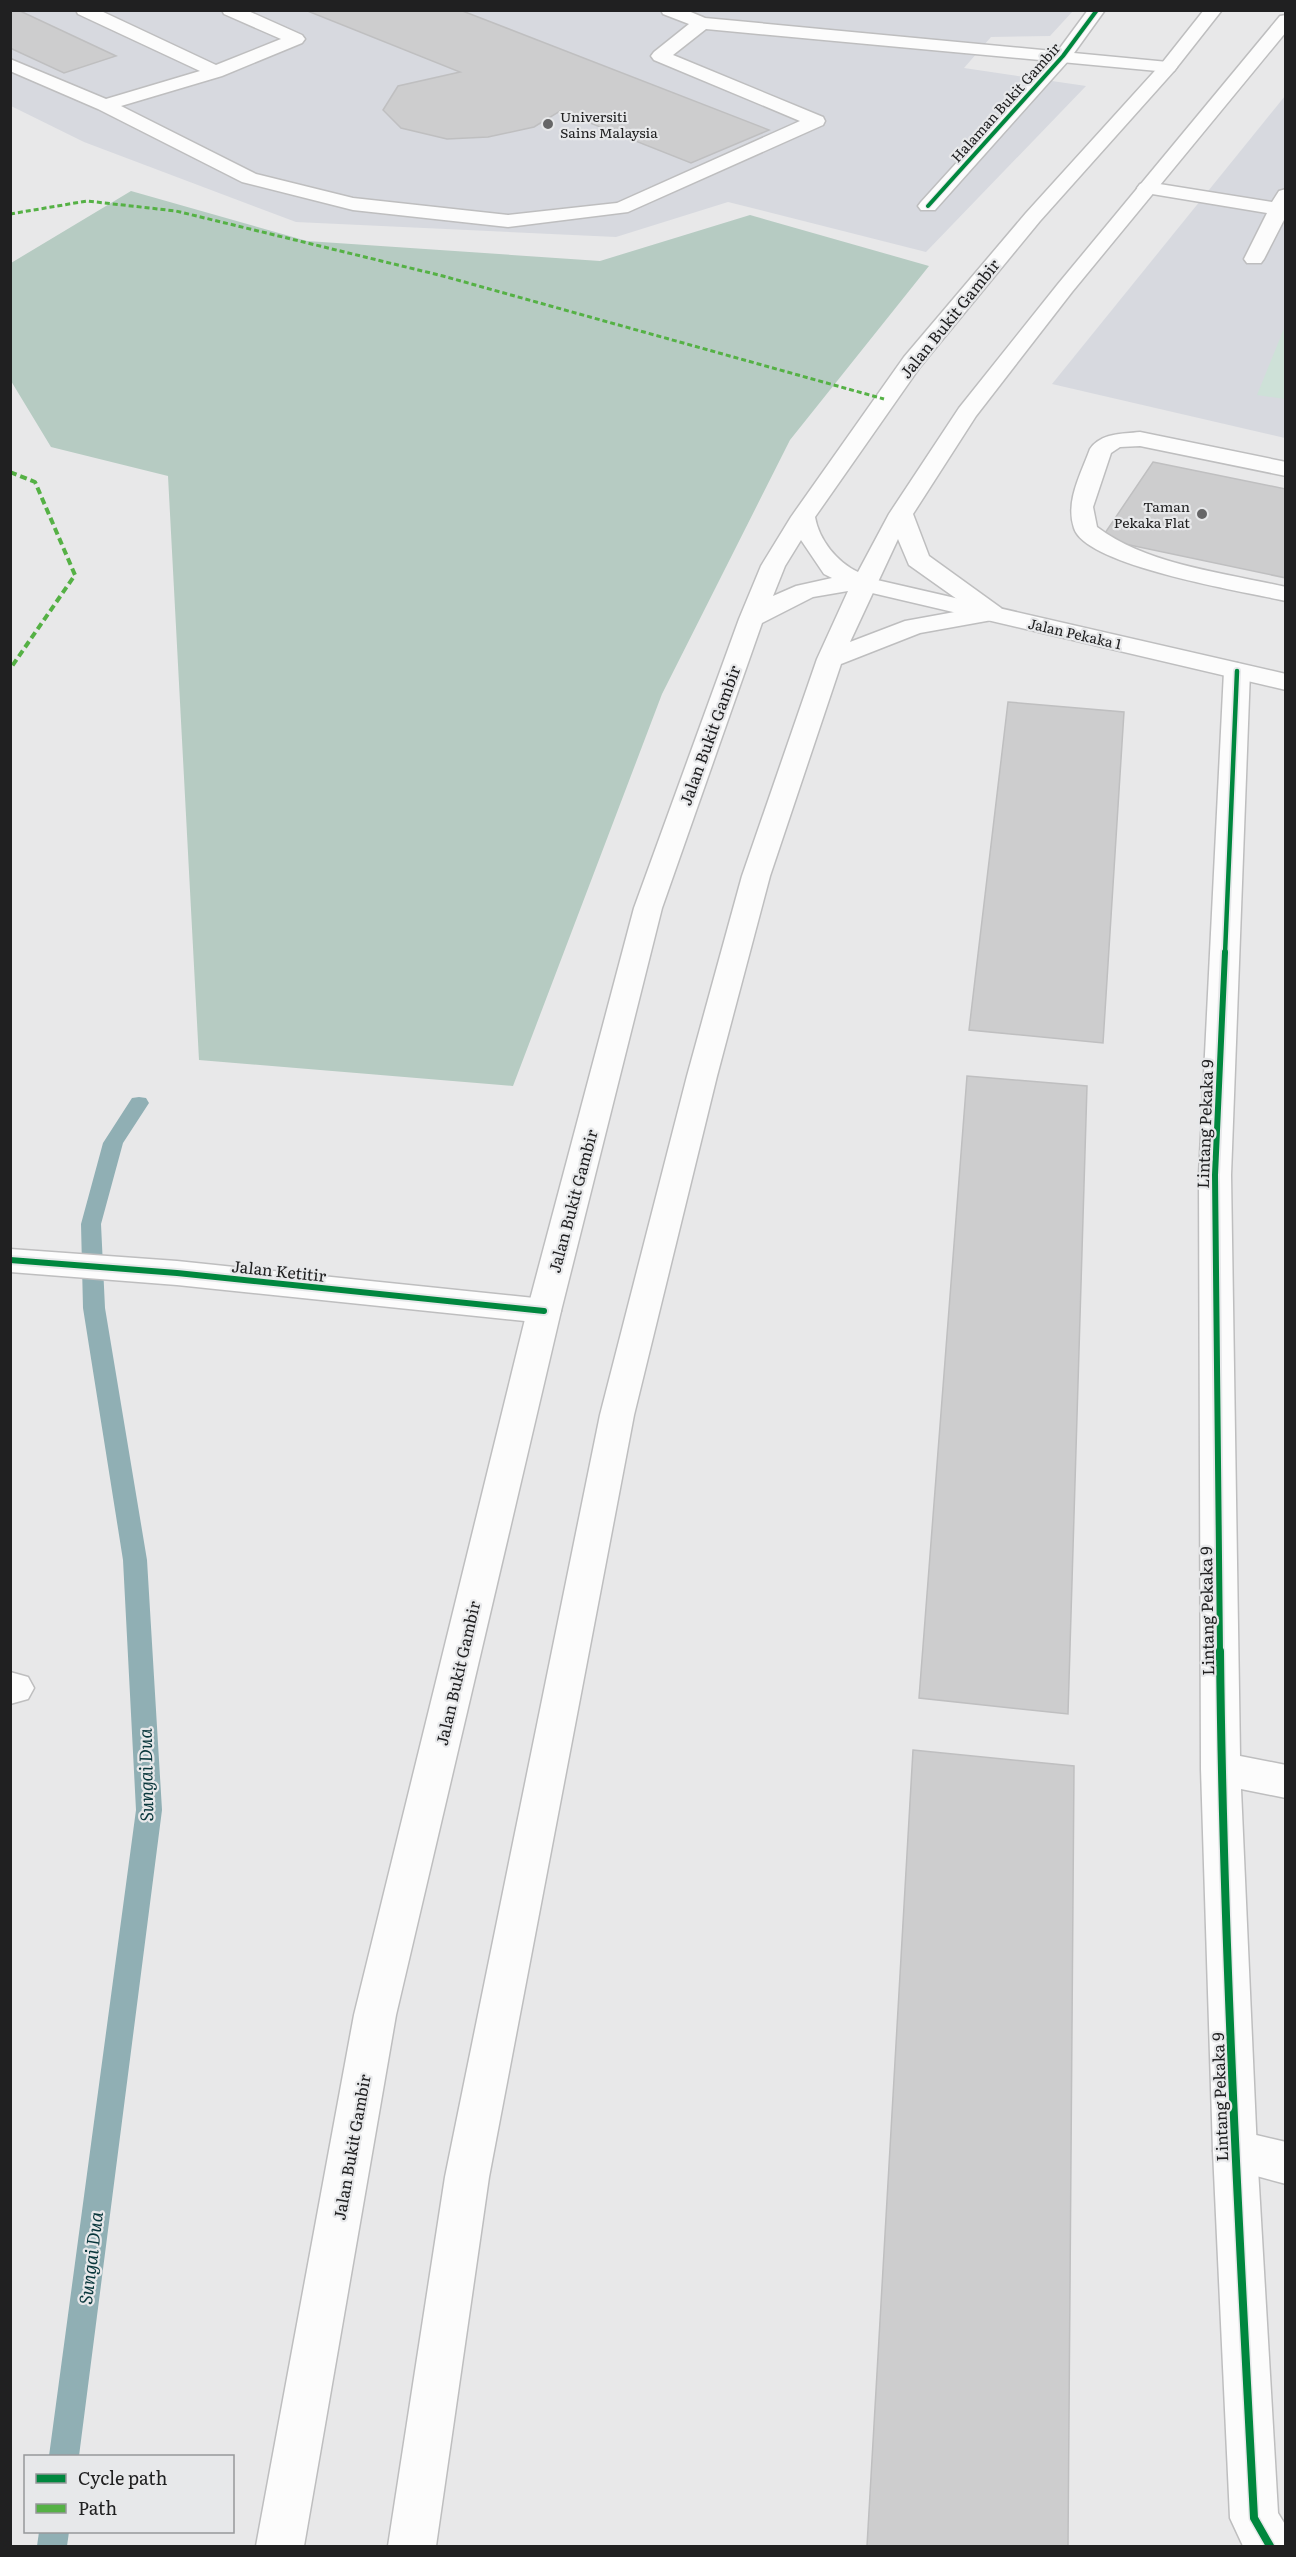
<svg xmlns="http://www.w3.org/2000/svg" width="1296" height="2557" viewBox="0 0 1296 2557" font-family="Literata,serif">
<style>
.built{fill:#d7d9df}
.green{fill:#cee1d8}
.forest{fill:#b6cbc2}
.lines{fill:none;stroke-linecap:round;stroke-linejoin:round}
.stream{fill:#90afb4;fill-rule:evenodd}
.building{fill:#cdcdce;stroke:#bfbfc0;stroke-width:1.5}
.lane-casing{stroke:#bebebf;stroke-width:3}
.street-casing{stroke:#bebebf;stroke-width:3}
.secondary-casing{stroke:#bebebf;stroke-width:3}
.primary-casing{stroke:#bebebf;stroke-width:3}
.lane{fill:#fcfcfc;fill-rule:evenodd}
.street{fill:#fcfcfc;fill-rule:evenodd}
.secondary{fill:#fcfcfc;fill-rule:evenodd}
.primary{fill:#fcfcfc;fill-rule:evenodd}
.quiet-far1{stroke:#55b145;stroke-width:3;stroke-dasharray:5 3;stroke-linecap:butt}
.quiet{stroke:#55b145;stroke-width:4;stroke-dasharray:7 4;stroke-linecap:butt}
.cycleway-far3-casing{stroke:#e7e8ea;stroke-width:6}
.cycleway-far2-casing{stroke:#e7e8ea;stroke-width:8}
.cycleway-far1-casing{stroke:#e7e8ea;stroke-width:10}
.cycleway-casing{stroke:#e7e8ea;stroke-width:11}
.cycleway-far3{stroke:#00873e;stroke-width:4}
.cycleway-far2{stroke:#00873e;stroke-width:4.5}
.cycleway-far1{stroke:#00873e;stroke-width:6}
.cycleway{stroke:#00873e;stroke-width:8}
.poi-dot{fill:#666667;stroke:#e7e8ea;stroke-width:2}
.labels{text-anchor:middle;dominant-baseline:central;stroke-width:4.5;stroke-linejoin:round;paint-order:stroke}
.far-street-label{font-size:14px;fill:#202021;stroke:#e7e8ea}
.far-poi-label{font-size:14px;fill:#202021;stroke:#e7e8ea;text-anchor:start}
.street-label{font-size:16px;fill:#202021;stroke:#e7e8ea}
.water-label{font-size:18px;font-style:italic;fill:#08363b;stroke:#e7e8ea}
</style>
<rect width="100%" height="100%" fill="#e8e8e9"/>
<!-- built -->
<g class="built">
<polygon points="10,11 1073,11 1050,36 991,37 964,68 1086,86 926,252 728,202 616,237 296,222 84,142 11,106"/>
<polygon points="1285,96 1285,438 1052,384"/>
</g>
<!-- green -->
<polygon class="green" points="1285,326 1285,399 1257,395"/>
<!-- forest -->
<polygon class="forest" points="131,191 307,241 600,261 750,215 929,266 790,440 662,694 513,1086 199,1060 168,476 51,447 11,381 11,263"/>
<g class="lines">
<!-- stream -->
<g class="stream">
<polygon points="139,1097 146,1098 149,1103 123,1143 101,1224 105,1308 147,1560 162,1810 79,2456 49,2456 136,1810 123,1560 83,1308 81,1224 103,1143 132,1098"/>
<polygon points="39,2532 69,2532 67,2546 37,2546"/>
</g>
</g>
<!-- building -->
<g class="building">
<polygon points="10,10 18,10 116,56 64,73 10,48"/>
<polygon points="315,10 460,10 769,130 691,163 560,111 534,127 488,137 447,139 401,128 383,110 398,86 460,72 310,12"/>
<polygon points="1153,462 1286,489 1286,578 1101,539"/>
<polygon points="1008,702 1124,712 1103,1043 969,1030"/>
<polygon points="967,1076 1087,1086 1068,1714 919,1698"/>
<polygon points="913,1750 1074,1766 1068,2546 867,2546"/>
</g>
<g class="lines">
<defs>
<g id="lane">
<polygon points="76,10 99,10 216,65 281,39 224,14 222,10 246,10 302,35 305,39 302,43 222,76 121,106 256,174 353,198 508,215 617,203 800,121 654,60 651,56 654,52 689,24 663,14 661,10 686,10 705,18 1168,62 1174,63 1177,67 1174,71 1168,72 706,29 673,55 823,117 825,121 823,125 628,212 508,227 353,210 242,182 98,109 10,71 10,59 106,99 200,71 78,14"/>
<polygon points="1147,182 1272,202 1279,191 1286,189 1286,216 1264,259 1261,263 1247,263 1244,259 1267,213 1140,192 1137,188 1140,184"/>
<path d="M1140,432L1286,462V476L1140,446L1120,447L1111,453L1093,507L1097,527C1147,565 1225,573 1286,587V601C1246,592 1085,566 1074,528C1065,501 1081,474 1090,449C1101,433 1122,434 1140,432Z"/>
<polygon points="1235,2130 1286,2142 1286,2184 1220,2166 1213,2151 1220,2136"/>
</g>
<g id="street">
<polygon points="1088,10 1105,10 1069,60 935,210 921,210 918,206 921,202 1057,52"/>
<polygon points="1237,663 1246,666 1250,671 1231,1175 1240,1756 1286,1765 1286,1798 1241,1789 1257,2151 1278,2513 1286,2526 1286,2546 1243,2546 1230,2518 1213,2151 1201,1769 1199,1175 1224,671 1228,666"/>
<polygon points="10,1249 177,1261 544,1299 556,1303 561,1311 556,1319 544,1323 177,1285 10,1272"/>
<polygon points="10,1672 28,1677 34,1688 28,1699 10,1704"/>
</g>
<polygon id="secondary" points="864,577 1286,674 1286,690 855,589 852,584 855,579"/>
<path id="primary" d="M1204,10H1222L1174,71L1040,221L920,367L815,517C819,540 837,562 858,572L889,514L959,408L1058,284L1280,16L1286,15V32L1072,292L976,416L913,514L929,556L1001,608L1004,613L1001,618L992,620L920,633L841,664L770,876L717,1076L634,1415L489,2177L436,2546H388L445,2177L600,1415L687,1076L742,876L817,659L848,591L813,597L762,623L662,908L561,1311L396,2015L304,2546H256L354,2015L527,1311L634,908L739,619L761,566L791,517L904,357L1026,213L1162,63ZM898,539L909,565L971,609L905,621L850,642ZM801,540L824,574L832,578L796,586L773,596L785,566Z"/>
</defs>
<!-- lane casing -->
<use href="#lane" class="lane-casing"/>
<!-- street casing -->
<use href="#street" class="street-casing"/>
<!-- secondary casing -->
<use href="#secondary" class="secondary-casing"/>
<!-- primary casing -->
<use href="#primary" class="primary-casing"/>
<!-- lane -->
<use href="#lane" class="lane"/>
<!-- street -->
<use href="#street" class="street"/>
<!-- secondary -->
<use href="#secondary" class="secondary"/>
<!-- primary -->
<use href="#primary" class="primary"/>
<!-- quiet-far1 -->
<polyline class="quiet-far1" points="10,214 87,201 176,211 443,276 884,399"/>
<!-- quiet -->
<polyline class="quiet" points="10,472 35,482 75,575 10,669"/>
<defs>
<polyline id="cycleway-far3" points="928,206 1063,56 1097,10"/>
<polyline id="cycleway-far2" points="1225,954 1237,671"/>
<g id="cycleway-far1">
<polyline points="10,1260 177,1273 544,1311"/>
<polyline points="1220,1652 1215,1175 1225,952"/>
</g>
<path id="cycleway" d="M1220,1651C1223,1940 1239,2229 1254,2518L1270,2546"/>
</defs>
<!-- cycleway-far3 casing -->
<use href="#cycleway-far3" class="cycleway-far3-casing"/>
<!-- cycleway-far2 casing -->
<use href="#cycleway-far2" class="cycleway-far2-casing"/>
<!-- cycleway-far1 casing -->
<use href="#cycleway-far1" class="cycleway-far1-casing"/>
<!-- cycleway casing -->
<use href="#cycleway" class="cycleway-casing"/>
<!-- cycleway-far3 -->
<use href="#cycleway-far3" class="cycleway-far3"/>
<!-- cycleway-far2 -->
<use href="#cycleway-far2" class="cycleway-far2"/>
<!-- cycleway-far1 -->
<use href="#cycleway-far1" class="cycleway-far1"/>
<!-- cycleway -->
<use href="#cycleway" class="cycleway"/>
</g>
<!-- markers -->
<g class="poi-dot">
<circle cx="548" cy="124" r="6"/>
<circle cx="1202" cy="514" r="6"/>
</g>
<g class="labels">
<!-- far-street labels -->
<g class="far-street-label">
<text transform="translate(1005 102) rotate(-48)">Halaman Bukit Gambir</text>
<text transform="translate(1075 633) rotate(13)">Jalan Pekaka 1</text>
</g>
<!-- far-poi labels -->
<g class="far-poi-label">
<text x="560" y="116">Universiti<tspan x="560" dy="16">Sains Malaysia</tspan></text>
<text x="1190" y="506" text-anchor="end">Taman<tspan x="1190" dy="16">Pekaka Flat</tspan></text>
</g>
<!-- street labels -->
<g class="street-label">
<text transform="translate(949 318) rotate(-51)">Jalan Bukit Gambir</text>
<text transform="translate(709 735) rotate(-70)">Jalan Bukit Gambir</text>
<text transform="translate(1204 1124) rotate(-88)">Lintang Pekaka 9</text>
<text transform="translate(572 1201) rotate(-75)">Jalan Bukit Gambir</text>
<text transform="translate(279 1270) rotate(6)">Jalan Ketitir</text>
<text transform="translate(1206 1611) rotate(-91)">Lintang Pekaka 9</text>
<text transform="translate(457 1673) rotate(-77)">Jalan Bukit Gambir</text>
<text transform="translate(1219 2097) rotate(-92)">Lintang Pekaka 9</text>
<text transform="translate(351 2147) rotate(-80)">Jalan Bukit Gambir</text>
</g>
<!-- water labels -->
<g class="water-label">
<text transform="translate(145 1775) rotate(-91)">Sungai Dua</text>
<text transform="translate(90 2258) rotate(-83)">Sungai Dua</text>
</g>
</g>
<!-- border -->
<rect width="1296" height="2557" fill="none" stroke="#202021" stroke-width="24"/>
<!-- legend -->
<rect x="24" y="2455" width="210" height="78" fill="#e7e8ea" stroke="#97989a" stroke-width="1.5"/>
<rect x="36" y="2474" width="30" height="9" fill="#00873e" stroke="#97989a" stroke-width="1.5"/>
<text x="78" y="2485" font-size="18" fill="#202021">Cycle path</text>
<rect x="36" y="2504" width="30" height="9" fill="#55b145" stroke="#97989a" stroke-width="1.5"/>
<text x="78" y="2515" font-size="18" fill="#202021">Path</text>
</svg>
